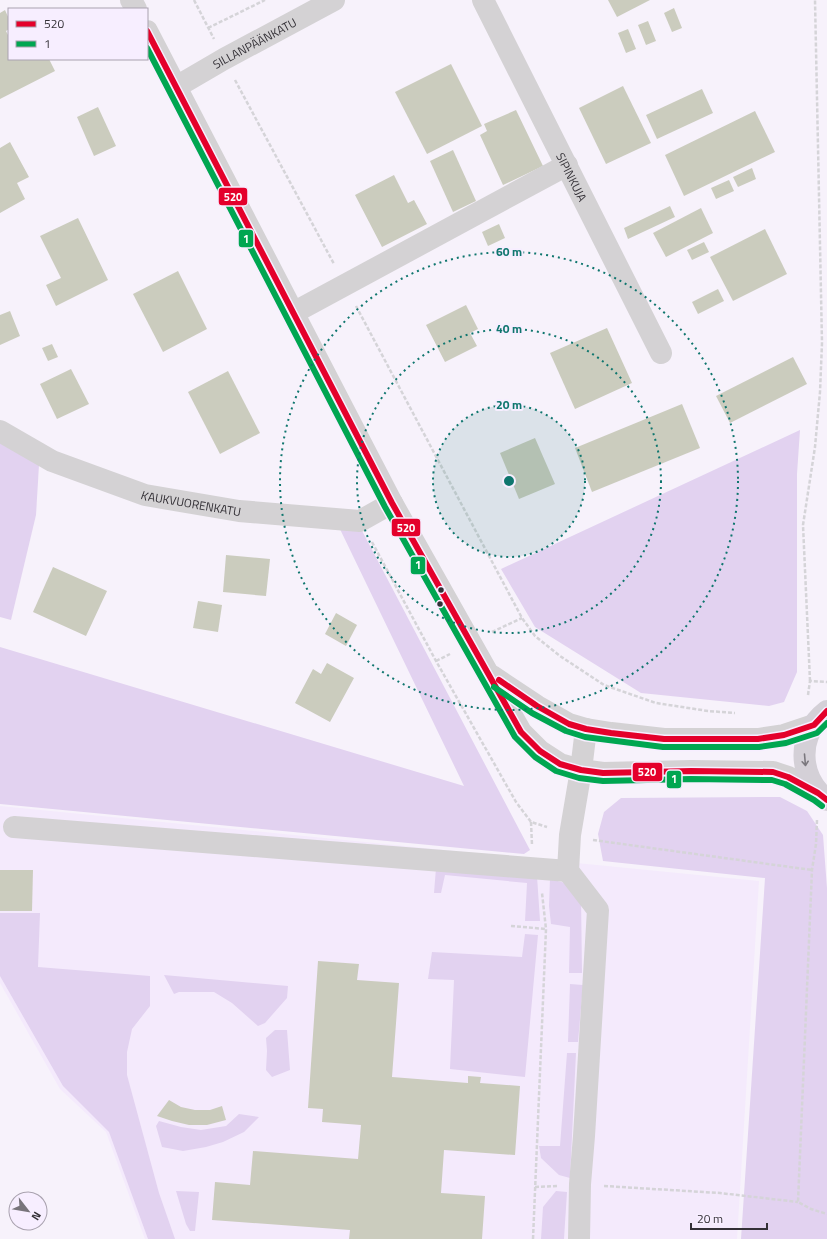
<svg xmlns="http://www.w3.org/2000/svg" width="827" height="1239" viewBox="0 0 827 1239" font-family="'Titillium Web',sans-serif">
<style>
.built{fill:#f4eafc}
.green{fill:#e2d2f0}
.building{fill:#cbccbe}
.lines{fill:none;stroke-linecap:round;stroke-linejoin:round}
.path{stroke:#d5d4d8;stroke-width:2.5;stroke-dasharray:4 2;stroke-linecap:butt}
.minor{stroke:#d4d2d4;stroke-width:22}
.major{stroke:#d4d0d7;stroke-width:22}
.bus-1-casing{stroke:#f7eeff;stroke-width:9}
.bus-2-casing{stroke:#f7eeff;stroke-width:9}
.bus-1{stroke:#e4002b;stroke-width:6}
.bus-2{stroke:#00a651;stroke-width:6}
.oneway{stroke:#7b787e}
.ring{fill:none;stroke:#0f766e;stroke-width:2;stroke-dasharray:2 4}
.bus-dot{fill:#333036;stroke:#f7eeff;stroke-width:1.5}
.labels{text-anchor:middle;dominant-baseline:central;stroke-width:4;stroke-linejoin:round;paint-order:stroke}
.street-label{font-size:12px;fill:#333036;stroke:#f7eeff}
.centre{fill:#0f766e;stroke:#f7eeff;stroke-width:2}
.ring-label{font-size:12px;text-anchor:middle;font-weight:bold;fill:#0f766e;stroke:#f7eeff;stroke-width:4;stroke-linejoin:round;paint-order:stroke}
.line-badge{stroke:#f7eeff;stroke-width:1.5}
.badge-label{font-size:11px;text-anchor:middle;font-weight:bold;fill:#fff}
</style>
<rect width="100%" height="100%" fill="#f7f2fb"/>
<!-- built -->
<polygon class="built" points="0,806 759,881 737,1239 145,1239 106,1132 60,1089 0,983"/>
<!-- green -->
<g class="green">
<polygon points="800,430 797,474 797,672 784,702 769,706 641,693 535,627 501,569"/>
<polygon points="0,441 39,465 36,515 11,620 0,617"/>
<polygon points="338,525 359,525 530,850 524,854 0,804 0,647 464,786"/>
<polygon points="780,797 807,811 823,835 827,888 827,1239 741,1239 765,878 603,861 598,834 604,812 621,798"/>
<polygon points="436,868 537,876 540,921 525,921 527,883 445,875 441,893 434,893"/>
<polygon points="550,879 569,884 581,897 582,973 569,973 570,927 551,924 549,906"/>
<polygon points="0,913 40,913 38,967 150,976 150,1006 132,1029 127,1052 127,1075 159,1193 175,1239 148,1239 109,1132 63,1086 0,976"/>
<polygon points="525,934 538,935 525,1077 450,1069 454,980 428,979 432,952 522,957"/>
<polygon points="164,975 288,986 287,998 265,1023 258,1026 232,1003 214,992 179,992 174,994"/>
<polygon points="570,984 583,985 578,1042 568,1042"/>
<polygon points="275,1030 287,1030 290,1070 272,1077 266,1070 267,1051 266,1038"/>
<polygon points="567,1053 576,1053 570,1178 559,1175 541,1158 539,1146 560,1146"/>
<polygon points="239,1114 259,1117 244,1132 223,1142 206,1147 183,1151 162,1147 156,1126 159,1121 181,1127 201,1130 226,1126"/>
<polygon points="176,1191 199,1192 195,1231 190,1231 186,1224"/>
<polygon points="556,1191 567,1192 564,1239 541,1239 543,1207"/>
</g>
<!-- building -->
<g class="building">
<polygon points="608,0 650,0 617,17"/>
<polygon points="674,8 682,28 672,32 664,13"/>
<polygon points="5,10 9,19 9,29 6,31 9,37 9,59 49,59 55,71 0,99 0,13"/>
<polygon points="648,21 656,41 646,45 638,25"/>
<polygon points="628,29 636,49 626,53 618,33"/>
<polygon points="451,64 482,126 427,154 395,92"/>
<polygon points="623,86 651,143 606,164 579,108"/>
<polygon points="702,89 713,113 657,139 646,115"/>
<polygon points="98,107 116,146 94,156 77,117"/>
<polygon points="516,110 543,166 503,185 480,135 487,131 484,124"/>
<polygon points="755,111 775,152 684,196 665,155"/>
<polygon points="10,142 29,177 17,183 25,199 0,213 0,148"/>
<polygon points="453,150 476,201 453,212 430,161"/>
<polygon points="752,168 756,179 738,187 733,177"/>
<polygon points="394,175 408,203 414,200 427,224 382,247 355,195"/>
<polygon points="729,180 734,191 716,199 711,188"/>
<polygon points="670,206 675,217 628,239 624,228"/>
<polygon points="701,208 713,233 666,257 653,233"/>
<polygon points="78,218 108,280 56,306 46,285 61,278 40,236"/>
<polygon points="499,224 505,238 488,246 482,232"/>
<polygon points="765,229 787,274 733,301 710,257"/>
<polygon points="704,242 709,252 692,260 687,250"/>
<polygon points="178,271 207,329 163,352 133,294"/>
<polygon points="718,289 724,301 698,314 692,302"/>
<polygon points="466,305 478,329 470,333 477,346 445,362 426,325"/>
<polygon points="10,311 20,336 0,345 0,315"/>
<polygon points="607,328 632,383 575,409 550,353"/>
<polygon points="52,344 58,357 48,361 42,348"/>
<polygon points="793,357 807,384 730,423 716,396"/>
<polygon points="71,369 89,404 57,419 40,384"/>
<polygon points="228,371 260,433 220,454 188,392"/>
<polygon points="682,404 700,448 592,492 575,448"/>
<polygon points="535,438 555,484 519,499 500,453"/>
<polygon points="226,555 270,559 266,596 223,592"/>
<polygon points="53,567 107,591 86,636 33,612"/>
<polygon points="198,601 222,605 218,632 193,628"/>
<polygon points="336,613 357,625 346,646 325,634"/>
<polygon points="327,663 354,678 330,722 295,703 313,669 321,674"/>
<polygon points="0,870 33,870 32,911 0,911"/>
<polygon points="318,961 359,964 357,980 399,983 392,1077 468,1083 468,1076 481,1077 480,1083 520,1086 515,1155 444,1150 441,1193 485,1196 482,1239 349,1239 350,1230 212,1220 215,1182 250,1185 253,1151 358,1159 361,1125 322,1122 323,1109 308,1108"/>
<polygon points="169,1100 181,1107 195,1110 210,1110 222,1106 226,1120 207,1125 189,1125 172,1121 157,1116"/>
</g>
<g class="lines">
<!-- path -->
<g class="path">
<polyline points="194,0 214,39"/>
<polyline points="208,28 265,0"/>
<polyline points="235,80 334,264"/>
<polyline points="356,306 522,618 535,636 560,656 604,685 656,703 708,711 735,713"/>
<polyline points="372,542 436,661 516,802 531,822 547,827"/>
<polyline points="492,632 522,618"/>
<polyline points="436,661 450,654"/>
<polyline points="810,681 803,525 815,447 820,392 822,343 815,0"/>
<polyline points="808,695 810,681 827,682"/>
<polyline points="817,820 816,844 812,870 798,1202 811,1209 827,1214"/>
<polyline points="531,822 532,845"/>
<polyline points="593,840 812,870"/>
<polyline points="511,926 546,929"/>
<polyline points="604,1186 720,1193 798,1202"/>
<polyline points="535,1187 557,1186"/>
<polyline points="533,1239 546,929 542,893"/>
</g>
<!-- minor -->
<g class="minor">
<polyline points="131,0 136,9"/>
<path id="s1" d="M483,0L661,353"/>
<polyline points="147,31 392,503 521,732 540,751 560,764 581,770 603,773 691,771 773,772 788,777 818,793"/>
<path id="s2" d="M176,87L224,59L334,0"/>
<polyline points="293,313 567,165"/>
<path id="s3" d="M0,431L52,461L145,495L239,511L360,521L392,503"/>
<polyline points="492,676 537,706 569,724 586,729 611,733 664,739 758,739 784,735 814,725"/>
<polyline points="14,827 568,871"/>
<polyline points="579,1239 580,1184 584,1136 598,910 568,871 570,835 581,770 586,729"/>
</g>
<!-- major -->
<path class="major" d="M827,711C796,735 798,777 827,800"/>
<defs>
<g id="bus-1">
<polyline points="147,31 392,503 521,732 540,751 560,764 581,770 603,773 691,771 773,772 788,777 818,793 827,800"/>
<polyline points="499,680 537,706 569,724 586,729 611,733 664,739 758,739 784,735 814,725 827,711"/>
</g>
<g id="bus-2">
<polyline points="147,48 385,507 515,737 535,757 556,771 579,778 603,781 691,779 772,780 785,784 814,800 822,806"/>
<polyline points="494,687 532,713 566,731 585,737 663,747 759,747 786,743 817,733 827,723"/>
</g>
</defs>
<!-- bus-1 casing -->
<use href="#bus-1" class="bus-1-casing"/>
<!-- bus-2 casing -->
<use href="#bus-2" class="bus-2-casing"/>
<!-- bus-1 -->
<use href="#bus-1" class="bus-1"/>
<!-- bus-2 -->
<use href="#bus-2" class="bus-2"/>
</g>
<!-- one-way arrows -->
<defs><path id="oneway-shaft" d="M-6 0H5M1.5-3L5.5 0L1.5 3" fill="none" stroke-width="1.6" stroke-linecap="round" stroke-linejoin="round"/></defs>
<use class="oneway" href="#oneway-shaft" transform="translate(805 760) rotate(85)"/>
<!-- distance rings -->
<circle cx="509" cy="481" r="76" fill="#0f766e" fill-opacity=".12"/>
<g class="ring">
<circle cx="509" cy="481" r="76"/>
<circle cx="509" cy="481" r="152"/>
<circle cx="509" cy="481" r="229"/>
</g>
<!-- markers -->
<g class="bus-dot">
<circle cx="441" cy="590" r="3.5"/>
<circle cx="440" cy="604" r="3.5"/>
</g>
<g class="labels">
<!-- street labels -->
<g class="street-label">
<text stroke="none"><textPath href="#s2" startOffset="90">SILLANPÄÄNKATU</textPath></text>
<text stroke="none"><textPath href="#s1" startOffset="198">SIPINKUJA</textPath></text>
<text stroke="none"><textPath href="#s3" startOffset="206">KAUKVUORENKATU</textPath></text>
</g>
</g>
<circle cx="509" cy="481" r="6" class="centre"/>
<g class="ring-label">
<text x="509" y="256">60 m</text>
<text x="509" y="333">40 m</text>
<text x="509" y="409">20 m</text>
</g>
<g class="line-badge">
<rect x="218" y="187" width="30" height="19" rx="4" fill="#e4002b"/>
<rect x="238" y="229" width="16" height="19" rx="4" fill="#00a651"/>
<rect x="391" y="518" width="30" height="19" rx="4" fill="#e4002b"/>
<rect x="410" y="556" width="16" height="19" rx="4" fill="#00a651"/>
<rect x="632" y="762" width="31" height="20" rx="4" fill="#e4002b"/>
<rect x="666" y="770" width="16" height="19" rx="4" fill="#00a651"/>
</g>
<g class="badge-label">
<text x="233" y="201">520</text>
<text x="246" y="243">1</text>
<text x="406" y="532">520</text>
<text x="418" y="569">1</text>
<text x="647" y="776">520</text>
<text x="674" y="783">1</text>
</g>
<!-- legend -->
<rect x="8" y="8" width="140" height="52" fill="#f7eeff" stroke="#a9a2af"/>
<rect x="16" y="21" width="20" height="6" fill="#e4002b" stroke="#a9a2af"/>
<text x="44" y="28" font-size="12" fill="#333036">520</text>
<rect x="16" y="41" width="20" height="6" fill="#00a651" stroke="#a9a2af"/>
<text x="44" y="48" font-size="12" fill="#333036">1</text>
<!-- north arrow -->
<g transform="translate(28 1211) rotate(121)"><circle r="19" fill="#f7eeff" stroke="#a9a2af"/>
<path d="M0-3L7 15L0 10L-7 15Z" fill="#78747b"/>
<text y="-6" font-size="11" font-weight="bold" text-anchor="middle" fill="#333036">N</text>
</g>
<!-- scale -->
<path d="M691 1223v6h76v-6" fill="none" stroke="#333036" stroke-width="2"/>
<text x="697" y="1223" font-size="12" fill="#333036" stroke="#f7eeff" stroke-width="3" paint-order="stroke">20 m</text>
</svg>
